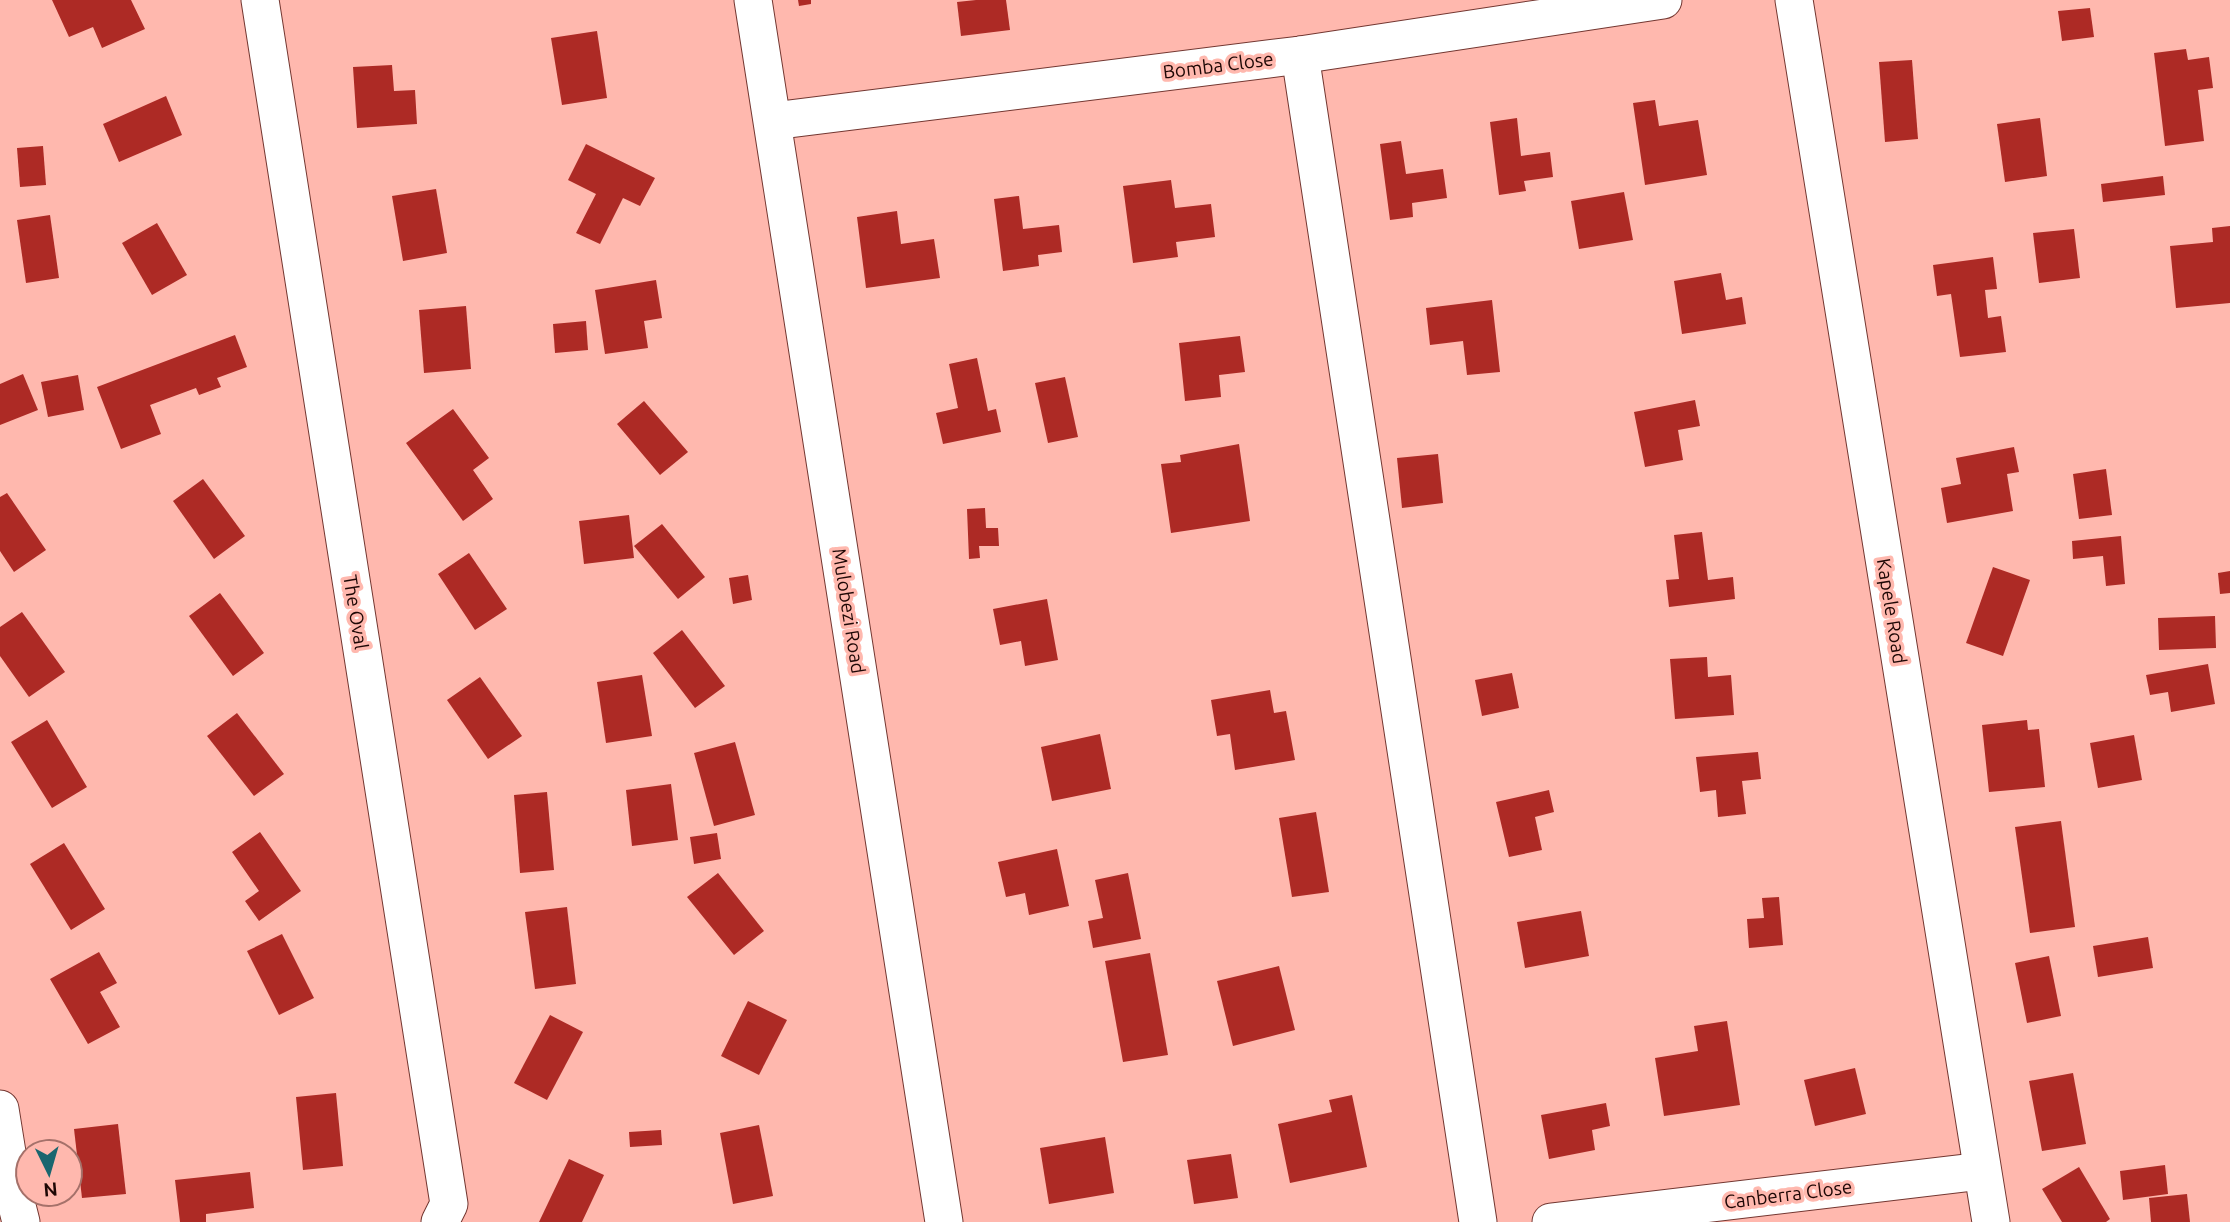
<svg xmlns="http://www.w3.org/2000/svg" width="2230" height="1222" viewBox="0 0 2230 1222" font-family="Ubuntu,sans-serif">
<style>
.building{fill:#ad2a25}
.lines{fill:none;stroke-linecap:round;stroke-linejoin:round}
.minor-casing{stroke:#733731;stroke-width:39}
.minor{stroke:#fff;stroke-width:37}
.labels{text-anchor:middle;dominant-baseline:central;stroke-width:7;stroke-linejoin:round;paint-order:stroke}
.street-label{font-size:19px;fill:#1e0705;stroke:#ffb8ae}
</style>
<rect width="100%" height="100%" fill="#ffb8ae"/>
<!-- building -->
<g class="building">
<polygon points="52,0 131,0 145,29 102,48 93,27 69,37"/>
<polygon points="798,0 811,0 811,4 799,6"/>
<polygon points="976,0 1006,0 1010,30 961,36 957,2"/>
<polygon points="2090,8 2094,37 2062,41 2058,11"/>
<polygon points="597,31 607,98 562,105 551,38"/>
<polygon points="2186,49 2188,60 2209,57 2213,88 2198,90 2204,141 2165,146 2154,53"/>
<polygon points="1912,60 1918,139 1885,142 1879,62"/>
<polygon points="392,65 394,91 415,90 417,124 357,128 353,67"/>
<polygon points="166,96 182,135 119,162 103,124"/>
<polygon points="1655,100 1659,126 1698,120 1707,175 1645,185 1633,103"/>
<polygon points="1517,118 1521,156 1550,152 1553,177 1524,181 1526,191 1499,195 1490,122"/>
<polygon points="2040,118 2047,176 2005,182 1997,124"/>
<polygon points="1401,141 1406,174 1443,169 1447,198 1412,203 1413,217 1390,220 1380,144"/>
<polygon points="586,144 655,178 640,206 623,198 600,244 576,233 596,194 568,180"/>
<polygon points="43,146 46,185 20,187 17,148"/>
<polygon points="2163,176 2165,195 2103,202 2101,184"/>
<polygon points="1171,180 1175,208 1211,204 1215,237 1176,242 1178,257 1133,263 1123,186"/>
<polygon points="436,189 447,253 403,261 392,196"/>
<polygon points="1624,192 1633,240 1579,249 1571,201"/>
<polygon points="1019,196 1023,229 1059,225 1062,252 1038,255 1039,266 1003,271 994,199"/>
<polygon points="897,211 901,244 934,239 940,278 866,288 857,217"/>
<polygon points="50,215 59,278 26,283 17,220"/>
<polygon points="157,223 187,275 152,295 122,243"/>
<polygon points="2230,226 2230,303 2176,308 2170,246 2213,242 2212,228"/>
<polygon points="2074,229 2080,278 2039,283 2033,233"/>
<polygon points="1993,257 1997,289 1985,290 1988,318 2001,316 2006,352 1960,357 1951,294 1937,296 1933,265"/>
<polygon points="1721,273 1726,300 1742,297 1746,324 1682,334 1674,281"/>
<polygon points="656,280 662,318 644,321 648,348 605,354 595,290"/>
<polygon points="1492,300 1500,372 1467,375 1463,341 1430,345 1426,308"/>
<polygon points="466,306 471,369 424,373 419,310"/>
<polygon points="586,321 588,350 555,353 553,324"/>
<polygon points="235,335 247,367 217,378 221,387 199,395 196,388 150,405 161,434 121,449 97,387"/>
<polygon points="1240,336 1245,372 1219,375 1221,397 1185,401 1179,343"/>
<polygon points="977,358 988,411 996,409 1001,432 943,444 936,413 958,408 949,364"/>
<polygon points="23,374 38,410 0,425 0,384"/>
<polygon points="78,375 84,410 48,417 41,382"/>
<polygon points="1065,377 1078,437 1048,443 1035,383"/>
<polygon points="1695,400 1700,426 1678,430 1683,460 1645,467 1634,412"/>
<polygon points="644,401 688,452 660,475 617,424"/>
<polygon points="453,409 489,458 473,470 493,499 463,521 406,443"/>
<polygon points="1239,444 1250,521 1171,533 1161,464 1181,462 1180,455"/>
<polygon points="2014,447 2019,472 2007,474 2013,511 1947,523 1941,488 1961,484 1956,458"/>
<polygon points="1438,454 1443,503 1402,508 1397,458"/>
<polygon points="2106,469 2112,515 2079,519 2073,474"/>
<polygon points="203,479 245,536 214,559 173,501"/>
<polygon points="7,493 46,550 14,572 0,551 0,497"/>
<polygon points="985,508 986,528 998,528 999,546 979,546 980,558 969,559 967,509"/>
<polygon points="629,515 634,558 584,564 579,521"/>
<polygon points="662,524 705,577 678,599 634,546"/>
<polygon points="1702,532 1708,580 1733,577 1735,599 1669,607 1666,580 1679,579 1674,535"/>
<polygon points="2121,536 2125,584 2106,586 2103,556 2073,559 2072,541"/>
<polygon points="469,553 507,609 475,630 438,574"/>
<polygon points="1993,567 2030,580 2003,656 1966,643"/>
<polygon points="2230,571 2230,593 2220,594 2218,573"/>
<polygon points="748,575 752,600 733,604 729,578"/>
<polygon points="220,593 264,653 233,676 189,616"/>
<polygon points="1047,599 1058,660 1025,666 1021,641 1000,645 993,609"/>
<polygon points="22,612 65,672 29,697 0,656 0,627"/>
<polygon points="2215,616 2216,648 2159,650 2158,618"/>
<polygon points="682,630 725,686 695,708 653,653"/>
<polygon points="1707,657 1708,677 1731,675 1734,715 1675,719 1670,659"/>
<polygon points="2208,664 2215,704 2171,712 2168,692 2150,695 2146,675"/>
<polygon points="1512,673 1519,708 1482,716 1475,680"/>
<polygon points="642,675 652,736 606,743 597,682"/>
<polygon points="480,677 522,736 488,759 447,700"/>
<polygon points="1270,690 1274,713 1286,711 1295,760 1235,770 1230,734 1217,736 1211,700"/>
<polygon points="237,713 284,774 254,796 207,736"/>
<polygon points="47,720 87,787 52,808 11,742"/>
<polygon points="2027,720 2028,730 2039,729 2045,787 1989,792 1982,725"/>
<polygon points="1100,734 1111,789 1052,801 1041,747"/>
<polygon points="2134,735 2142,780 2098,788 2090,743"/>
<polygon points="735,742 755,815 714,826 694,753"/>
<polygon points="1758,752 1761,779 1742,781 1746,814 1718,817 1716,790 1700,792 1696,757"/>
<polygon points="671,784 678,840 632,846 626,790"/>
<polygon points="1549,790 1554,812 1535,817 1542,850 1509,857 1496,802"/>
<polygon points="547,792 554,870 520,873 514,795"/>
<polygon points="1316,812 1329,892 1292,897 1279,818"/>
<polygon points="2061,821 2075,927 2030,933 2015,827"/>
<polygon points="260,832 301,891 259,921 245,901 259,891 232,852"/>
<polygon points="717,833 721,859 694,864 690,837"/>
<polygon points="64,843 105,909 71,930 30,864"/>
<polygon points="1057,849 1069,906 1029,915 1025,893 1006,897 998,862"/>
<polygon points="718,873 764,931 734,955 687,897"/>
<polygon points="1128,873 1141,939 1093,948 1088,921 1103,918 1095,880"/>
<polygon points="1779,897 1783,945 1749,948 1747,919 1764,918 1762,898"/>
<polygon points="567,907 576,984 535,989 525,912"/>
<polygon points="1581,911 1589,956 1525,968 1517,922"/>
<polygon points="282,934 314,998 279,1015 247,951"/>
<polygon points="2148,937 2153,968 2098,977 2093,946"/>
<polygon points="99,952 117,983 100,992 120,1027 88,1044 50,979"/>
<polygon points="1150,953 1168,1055 1123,1062 1105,961"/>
<polygon points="2049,956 2061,1016 2027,1023 2015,963"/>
<polygon points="1279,966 1295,1030 1233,1046 1217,981"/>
<polygon points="748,1001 787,1020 759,1075 721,1056"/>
<polygon points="550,1015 583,1032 547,1100 514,1083"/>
<polygon points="1727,1021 1740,1105 1664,1116 1655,1058 1698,1051 1694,1026"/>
<polygon points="1855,1068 1866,1114 1815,1126 1804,1080"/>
<polygon points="2073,1073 2086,1144 2042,1151 2029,1081"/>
<polygon points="336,1093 343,1166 303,1170 296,1097"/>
<polygon points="1352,1095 1367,1167 1290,1183 1278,1124 1332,1112 1329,1100"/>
<polygon points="1606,1103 1610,1126 1592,1130 1595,1150 1549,1159 1541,1115"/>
<polygon points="118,1124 126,1194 82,1198 74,1129"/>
<polygon points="759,1125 773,1196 733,1204 720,1133"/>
<polygon points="661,1130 662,1145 630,1147 629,1132"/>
<polygon points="1105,1137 1114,1193 1049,1204 1040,1148"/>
<polygon points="1231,1154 1238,1198 1194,1204 1187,1160"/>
<polygon points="569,1159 604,1175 582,1222 539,1222"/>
<polygon points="2165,1165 2168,1194 2123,1200 2120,1171"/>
<polygon points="2079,1167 2110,1219 2106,1222 2062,1222 2042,1189"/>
<polygon points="250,1172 254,1208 206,1214 206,1222 180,1222 175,1180"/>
<polygon points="2187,1194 2190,1222 2151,1222 2149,1198"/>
</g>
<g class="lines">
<defs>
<g id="minor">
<polyline points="260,0 449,1204 440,1222"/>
<polyline points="753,0 944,1222"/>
<polyline points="1794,0 1991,1222"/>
<polyline points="1300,55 1478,1222"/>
<polyline points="773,121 1300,55 1663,0"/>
<polyline points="0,1109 13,1190 21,1222"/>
<polyline points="1551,1222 1982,1171"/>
</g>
</defs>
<!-- minor casing -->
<use href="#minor" class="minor-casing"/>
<!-- minor -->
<use href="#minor" class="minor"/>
</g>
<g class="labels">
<!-- street labels -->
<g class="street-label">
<text transform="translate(1218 65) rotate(-7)">Bomba Close</text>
<text transform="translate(849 611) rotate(81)">Mulobezi Road</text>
<text transform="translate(1892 611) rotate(81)">Kapele Road</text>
<text transform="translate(356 612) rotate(81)">The Oval</text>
<text transform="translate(1788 1194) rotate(-7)">Canberra Close</text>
</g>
</g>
<!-- north arrow -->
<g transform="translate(49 1173) rotate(175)"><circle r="33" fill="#ffb8ae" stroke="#a5716a" stroke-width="2"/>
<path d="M0-5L12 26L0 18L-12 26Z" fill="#1a666f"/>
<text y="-10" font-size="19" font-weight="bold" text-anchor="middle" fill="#1e0705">N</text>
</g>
</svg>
